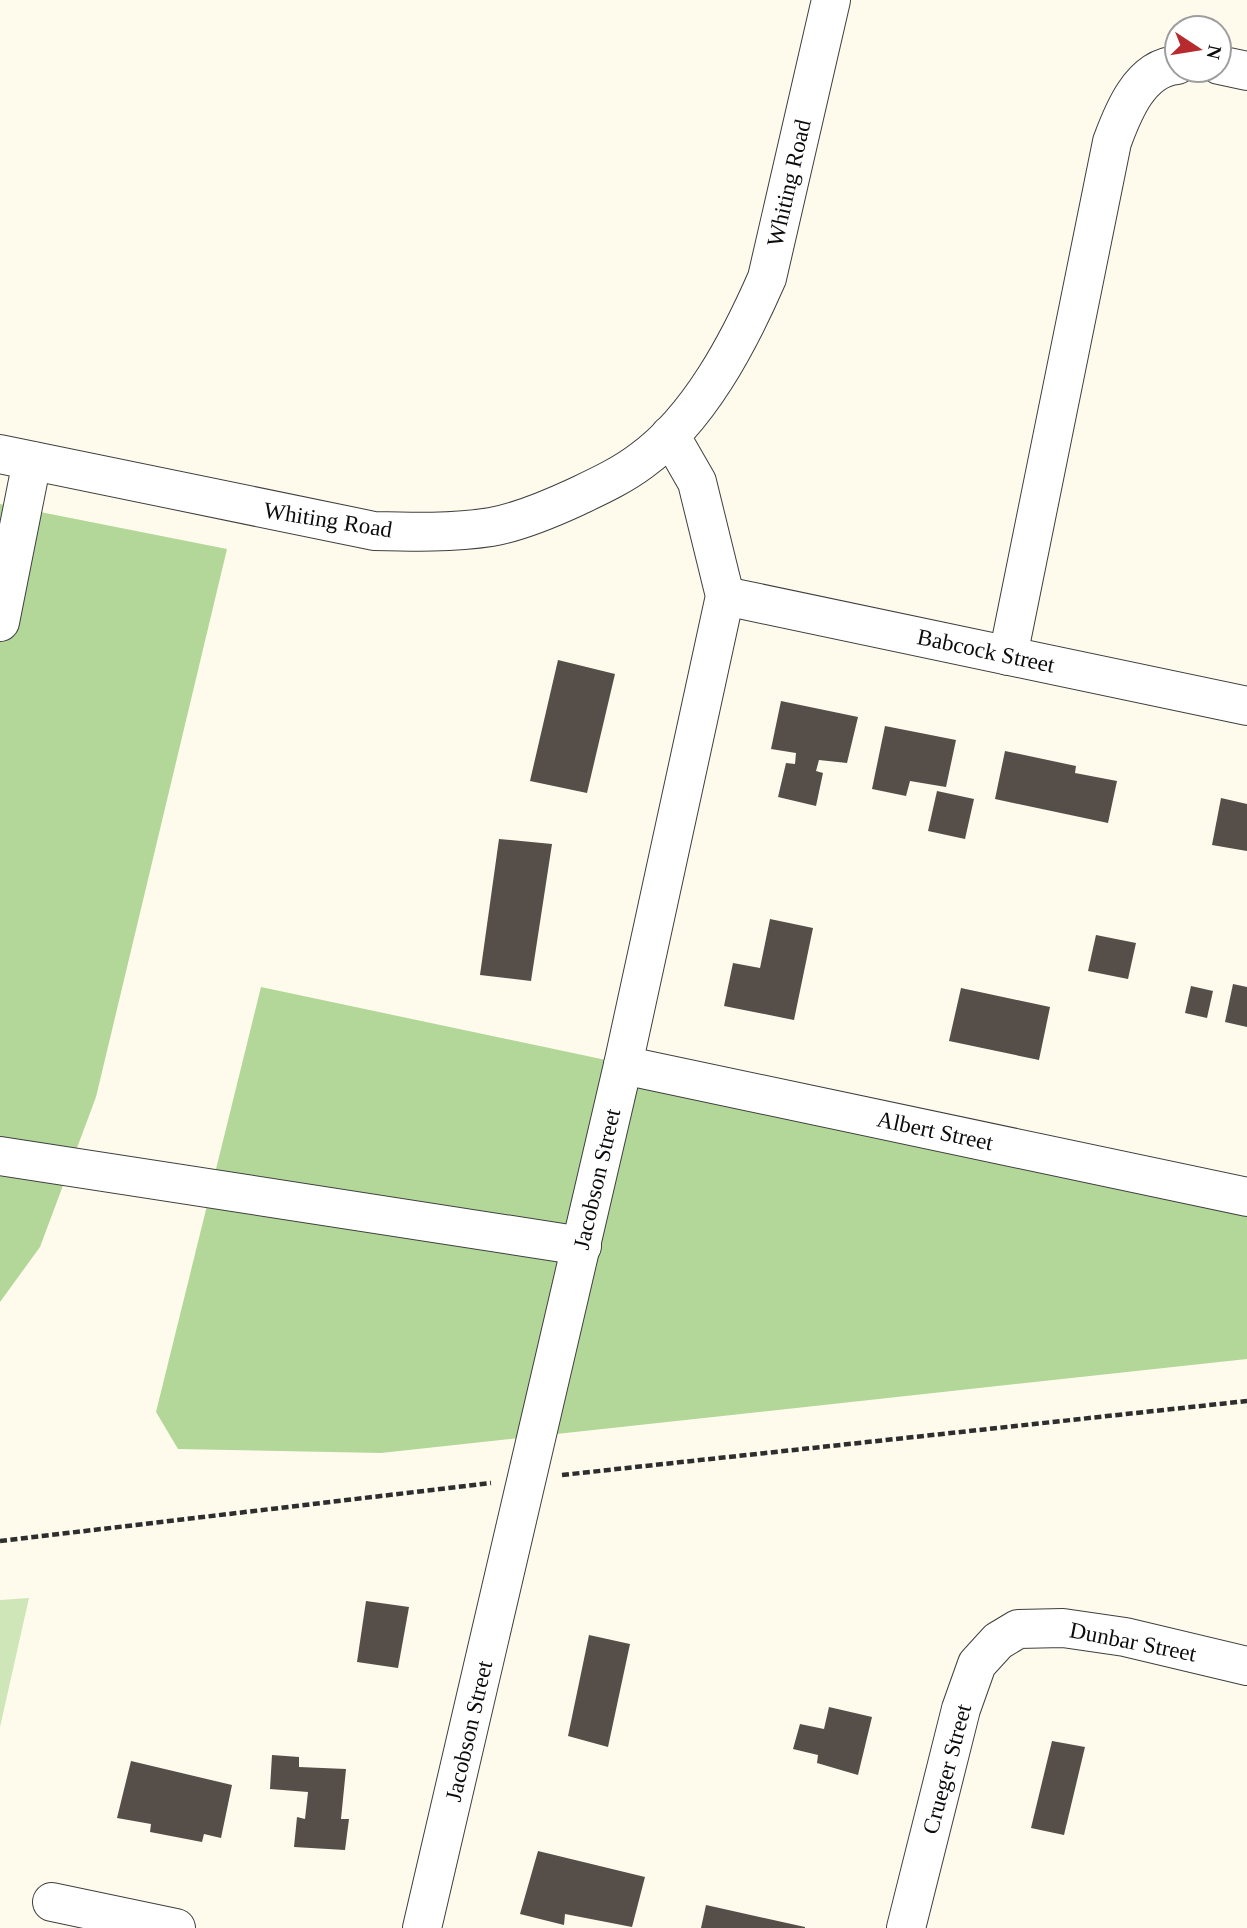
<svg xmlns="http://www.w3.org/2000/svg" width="1247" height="1928" viewBox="0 0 1247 1928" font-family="Georgia,serif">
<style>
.green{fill:#cfe7b8}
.forest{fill:#b3d798}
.building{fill:#554e49}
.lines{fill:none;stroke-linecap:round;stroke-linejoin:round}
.minor-casing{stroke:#3f3f3f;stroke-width:40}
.path{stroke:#2e2e2e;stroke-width:4.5;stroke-dasharray:7 3.5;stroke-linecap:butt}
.minor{stroke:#fff;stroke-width:38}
.labels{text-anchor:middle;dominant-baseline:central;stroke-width:7;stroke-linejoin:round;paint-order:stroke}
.street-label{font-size:23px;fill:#0c0c0c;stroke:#fff}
</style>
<rect width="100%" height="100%" fill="#fefbed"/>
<!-- green -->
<polygon class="green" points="29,1598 0,1727 0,1600"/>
<!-- forest -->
<g class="forest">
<polygon points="0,504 227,549 96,1097 40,1247 0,1302"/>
<polygon points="261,987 1247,1196 1247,1359 381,1453 178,1449 156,1412"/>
</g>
<!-- building -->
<g class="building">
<polygon points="558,660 615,674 587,793 530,781"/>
<polygon points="781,701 858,717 847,763 819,760 816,771 823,773 816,806 778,797 786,763 795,764 796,753 771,749"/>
<polygon points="885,726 956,740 946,787 910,781 906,796 872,789"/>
<polygon points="1005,751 1076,766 1075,773 1117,781 1108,823 995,799"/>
<polygon points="937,791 974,799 965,839 928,831"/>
<polygon points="1221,798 1247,804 1247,851 1212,845"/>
<polygon points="499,839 552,844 531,981 480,975"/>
<polygon points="770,919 813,928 794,1020 724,1006 733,963 760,968"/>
<polygon points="1096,935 1136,943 1128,979 1088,971"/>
<polygon points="1233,984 1247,987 1247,1027 1225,1022"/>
<polygon points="1191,986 1213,991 1207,1018 1185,1013"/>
<polygon points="961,988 1050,1007 1039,1060 949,1041"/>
<polygon points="366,1601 409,1607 398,1668 357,1662"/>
<polygon points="589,1635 630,1644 608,1747 568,1736"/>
<polygon points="829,1707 872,1717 858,1775 817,1763 818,1755 793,1749 800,1724 824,1729"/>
<polygon points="1052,1741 1085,1747 1064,1835 1031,1828"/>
<polygon points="272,1755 299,1757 299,1767 346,1769 341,1819 349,1819 345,1850 294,1847 297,1817 305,1819 308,1792 270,1789"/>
<polygon points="131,1761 232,1785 221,1838 204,1834 202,1842 150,1832 151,1824 117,1818"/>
<polygon points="538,1851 645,1877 632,1927 565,1914 564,1925 520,1914"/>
<polygon points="706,1905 805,1927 805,1928 701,1928"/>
</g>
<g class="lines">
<defs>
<g id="minor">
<polyline points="1219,65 1247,71"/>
<path d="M0,454L374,531C413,532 452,533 491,527C520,522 550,509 576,497C599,486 621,476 641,461C699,419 739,342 767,278L831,0"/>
<polyline points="725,596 1247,706"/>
<polyline points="0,622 32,461"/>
<path d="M1008,656L1112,142C1123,112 1140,68 1177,65"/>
<polyline points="623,1065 1247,1197"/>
<polyline points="0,1156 582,1246"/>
<polyline points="52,1902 176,1928"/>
<polyline points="422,1928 623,1065 725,596 697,482 670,435"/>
<polyline points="906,1928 961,1709 977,1664 998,1641 1018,1629 1063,1628 1125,1637 1247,1666"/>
</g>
</defs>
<!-- minor casing -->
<use href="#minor" class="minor-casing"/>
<!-- path -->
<g class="path">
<polyline points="562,1475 1247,1401"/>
<polyline points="0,1541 491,1483"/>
</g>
<!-- minor -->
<use href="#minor" class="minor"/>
</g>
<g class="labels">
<!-- street labels -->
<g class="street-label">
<text transform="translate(789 183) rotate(-77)">Whiting Road</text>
<text transform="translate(328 520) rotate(9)">Whiting Road</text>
<text transform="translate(986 651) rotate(12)">Babcock Street</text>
<text transform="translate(935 1131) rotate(12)">Albert Street</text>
<text transform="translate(597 1179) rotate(-77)">Jacobson Street</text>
<text transform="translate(1133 1642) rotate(11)">Dunbar Street</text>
<text transform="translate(469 1731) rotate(-77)">Jacobson Street</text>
<text transform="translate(947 1769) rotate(-75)">Crueger Street</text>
</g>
</g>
<!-- north arrow -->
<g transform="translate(1198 49) rotate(102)"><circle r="33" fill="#ffffff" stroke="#9e9e9e" stroke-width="2"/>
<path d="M0-5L12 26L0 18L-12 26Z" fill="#b72a2e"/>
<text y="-10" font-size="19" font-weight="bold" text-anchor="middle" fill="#0c0c0c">N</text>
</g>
</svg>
